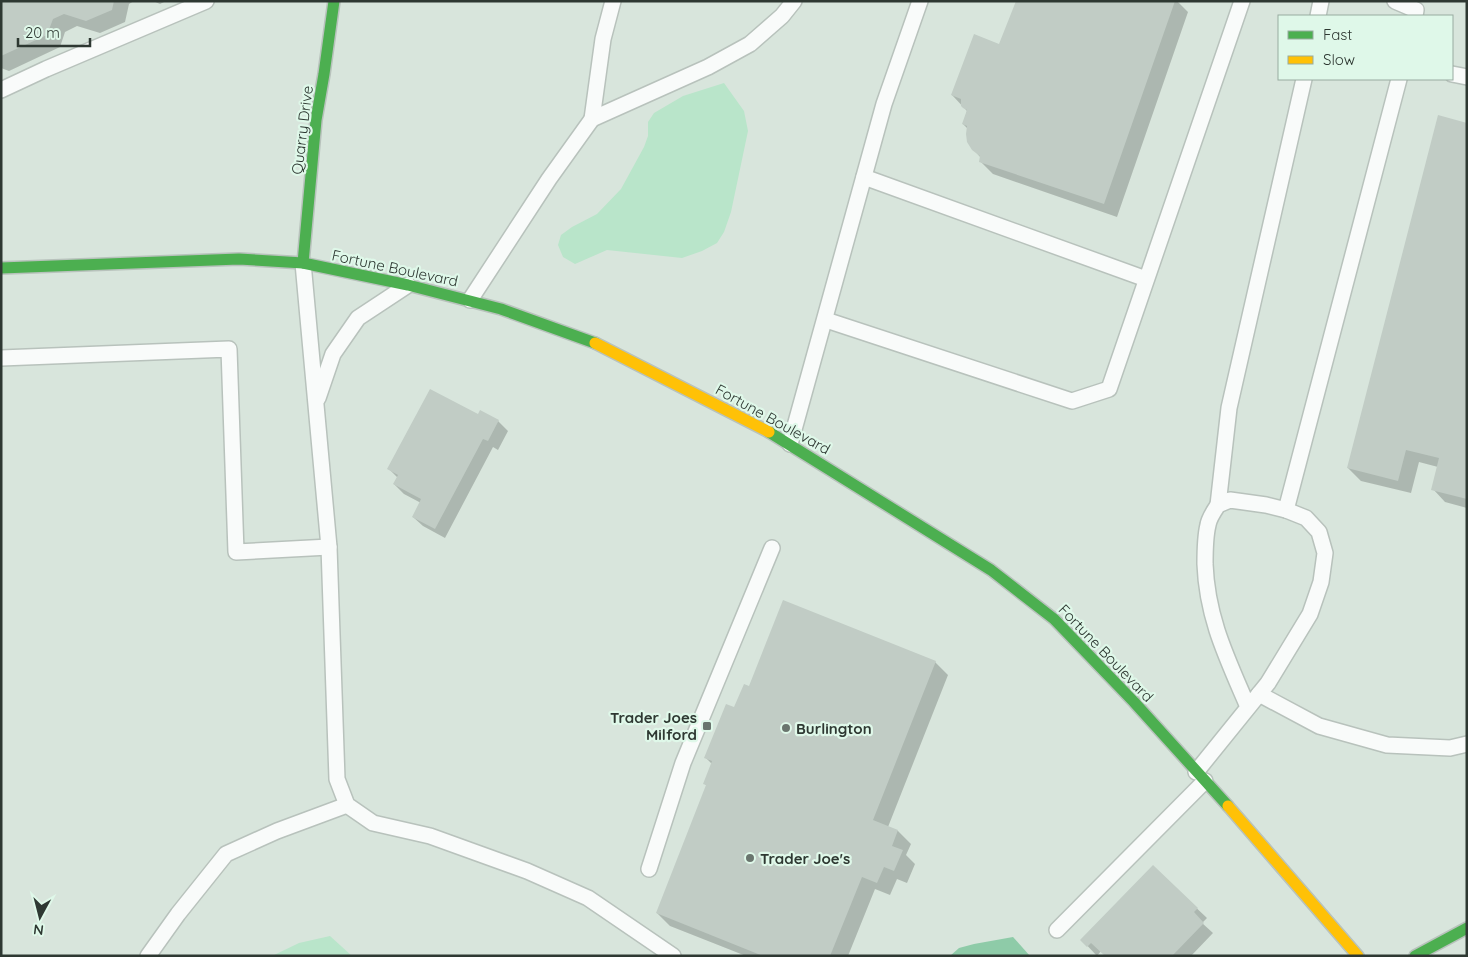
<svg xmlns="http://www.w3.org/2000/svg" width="1468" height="957" viewBox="0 0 1468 957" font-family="Quicksand,sans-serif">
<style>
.green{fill:#b9e5ca}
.water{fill:#8ecba8}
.shadow{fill:#0003}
.building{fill:#c1ccc5}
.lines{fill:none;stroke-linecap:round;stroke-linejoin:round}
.lane-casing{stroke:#b8c2bc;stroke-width:18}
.fast-casing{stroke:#b8c2bc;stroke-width:14}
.slow-casing{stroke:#b8c2bc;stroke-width:14}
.lane{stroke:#f9fbfa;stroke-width:15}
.fast{stroke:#4caf50;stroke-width:11}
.slow{stroke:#ffc107;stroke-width:11}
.poi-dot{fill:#6a756e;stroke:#dff8e9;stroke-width:2}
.labels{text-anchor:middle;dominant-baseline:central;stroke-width:4.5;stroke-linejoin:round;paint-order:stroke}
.street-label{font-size:15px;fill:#2e3832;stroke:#dff8e9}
.poi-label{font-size:15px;font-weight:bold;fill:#2e3832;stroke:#dff8e9;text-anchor:start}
</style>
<rect width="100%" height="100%" fill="#d8e5dc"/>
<!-- green -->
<g class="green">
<polygon points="724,83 744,111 748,131 731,212 724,232 717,243 702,251 682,258 607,250 575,264 563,257 558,245 561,235 572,227 597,214 621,189 644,147 648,136 648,122 654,113 683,96"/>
<polygon points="330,936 352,956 272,956 299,943"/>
</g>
<!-- water -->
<polygon class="water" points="1013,937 1030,956 950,956 959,948 974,944"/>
<!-- shadow -->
<g class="shadow">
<polygon points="1,1 134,1 129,4 125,22 100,33 77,26 65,32 60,47 9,71 1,68"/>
<polygon points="153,1 166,1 160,4"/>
<polygon points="1017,1 1177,1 1188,12 1117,217 993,174 980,161 981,158 973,149 968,129 963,124 967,111 952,95 1000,45"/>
<polygon points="1467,124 1467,508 1445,502 1433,489 1438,467 1419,462 1411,493 1361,481 1348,468"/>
<polygon points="479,416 498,421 508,431 498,450 493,447 445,538 423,526 413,517 421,503 404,494 394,484 398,478 389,469"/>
<polygon points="935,662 948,675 888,827 898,831 911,844 906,855 915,864 907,883 897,879 890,895 875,889 848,956 746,956 670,926 657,913 707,786 705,784 712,764 706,758 735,709 750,688"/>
<polygon points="1153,867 1207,918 1202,923 1213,933 1191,956 1106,956 1101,951 1097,956 1082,940"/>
</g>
<!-- building -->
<g class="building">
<polygon points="1,1 114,1 112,10 86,21 64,14 53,19 47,35 1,56"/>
<polygon points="1016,1 1175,1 1104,204 979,162 980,156 972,150 967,142 966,134 967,126 962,124 967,110 963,108 961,106 961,99 951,95 974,34 999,44"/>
<polygon points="1438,115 1467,123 1467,499 1431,490 1439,458 1406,450 1398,481 1347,468"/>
<polygon points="430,389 478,414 480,410 499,420 488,441 483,439 435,529 412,517 421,499 393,484 398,475 387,469"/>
<polygon points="783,600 936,661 873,820 898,830 892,846 903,850 894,871 884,867 877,883 862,877 830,956 763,956 656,913 706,785 703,784 712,761 704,758 726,704 734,707 744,684 749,686"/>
<polygon points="1153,865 1198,908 1194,912 1204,923 1172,956 1105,956 1091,943 1087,947 1080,940"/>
</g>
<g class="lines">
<defs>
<g id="lane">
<polyline points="613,1 603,39 592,119 708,67 750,44 782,16 794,1"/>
<polyline points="1395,1 1416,10 1415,16"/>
<polyline points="1318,16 1321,1"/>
<polyline points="1452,74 1467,77"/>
<polyline points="1,90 46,69 206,1"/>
<polyline points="864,177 1146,279"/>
<polyline points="303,263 329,547 337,779 347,805 373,823 430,836 527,871 588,898 673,956"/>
<polyline points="470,300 549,179 592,119"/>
<polyline points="826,320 1072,401 1109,389 1242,1"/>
<polyline points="1,358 229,349 236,552 329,547"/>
<polyline points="318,398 333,354 358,318 408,285"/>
<polyline points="790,444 884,104 920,1"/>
<polyline points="1218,505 1229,408 1304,79"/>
<polyline points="1286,510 1399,79"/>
<polyline points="1259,694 1319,726 1387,745 1450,748 1467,744"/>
<path d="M1196,772L1268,683L1310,614L1321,582L1325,553L1319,532L1306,518L1286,510L1266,505L1230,500L1218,505C1214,511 1209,518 1208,525C1205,537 1205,551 1205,564C1207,618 1227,658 1248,707"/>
<polyline points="649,869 683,763 772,548"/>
<polyline points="1057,930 1205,781"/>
<polyline points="148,956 178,914 226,854 277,831 347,805"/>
</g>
<g id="fast">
<polyline points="303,263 316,120 324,74 334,1"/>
<polyline points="1,268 239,259 303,263 408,285 501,309 595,343"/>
<polyline points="769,432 991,570 1054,619 1134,702 1228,806"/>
<polyline points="1415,956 1467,928"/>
</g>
<g id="slow">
<polyline points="595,343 769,432"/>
<polyline points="1228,806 1358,956"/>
</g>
</defs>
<!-- lane casing -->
<use href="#lane" class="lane-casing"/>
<!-- fast casing -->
<use href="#fast" class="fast-casing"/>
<!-- slow casing -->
<use href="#slow" class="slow-casing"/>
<!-- lane -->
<use href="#lane" class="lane"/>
<!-- fast -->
<use href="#fast" class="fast"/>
<!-- slow -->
<use href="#slow" class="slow"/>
</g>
<!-- markers -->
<g class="poi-dot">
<rect x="702" y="721" width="10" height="10" rx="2.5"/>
<circle cx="786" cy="728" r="5"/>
<circle cx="750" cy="858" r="5"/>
</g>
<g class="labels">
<!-- street labels -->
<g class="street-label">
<text transform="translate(302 130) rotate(-83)">Quarry Drive</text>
<text transform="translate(395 268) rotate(12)">Fortune Boulevard</text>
<text transform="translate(773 419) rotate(29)">Fortune Boulevard</text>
<text transform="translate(1106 653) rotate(46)">Fortune Boulevard</text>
</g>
<!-- poi labels -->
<g class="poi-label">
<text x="697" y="717" text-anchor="end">Trader Joes<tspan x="697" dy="17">Milford</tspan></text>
<text x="796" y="728">Burlington</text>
<text x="760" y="858">Trader Joe's</text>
</g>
</g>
<!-- border -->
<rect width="1468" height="957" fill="none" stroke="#2e3832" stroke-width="5"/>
<!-- legend -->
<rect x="1278" y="15" width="175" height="65" fill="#dff8e9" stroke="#98aba0"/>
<rect x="1288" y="31" width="25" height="8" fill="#4caf50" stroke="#98aba0"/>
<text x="1323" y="40" font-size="15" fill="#2e3832">Fast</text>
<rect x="1288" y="56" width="25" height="8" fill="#ffc107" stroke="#98aba0"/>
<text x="1323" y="65" font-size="15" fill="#2e3832">Slow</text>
<!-- north arrow -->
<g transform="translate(40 917) rotate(187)" stroke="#dff8e9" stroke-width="4" paint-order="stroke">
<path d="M0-4L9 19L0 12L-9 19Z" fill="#2e3832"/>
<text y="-8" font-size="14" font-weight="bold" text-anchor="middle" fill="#2e3832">N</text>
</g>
<!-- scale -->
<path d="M18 38v8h72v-8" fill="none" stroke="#2e3832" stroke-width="2.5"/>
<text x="25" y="38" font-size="15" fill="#2e3832" stroke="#dff8e9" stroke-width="4" paint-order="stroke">20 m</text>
</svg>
